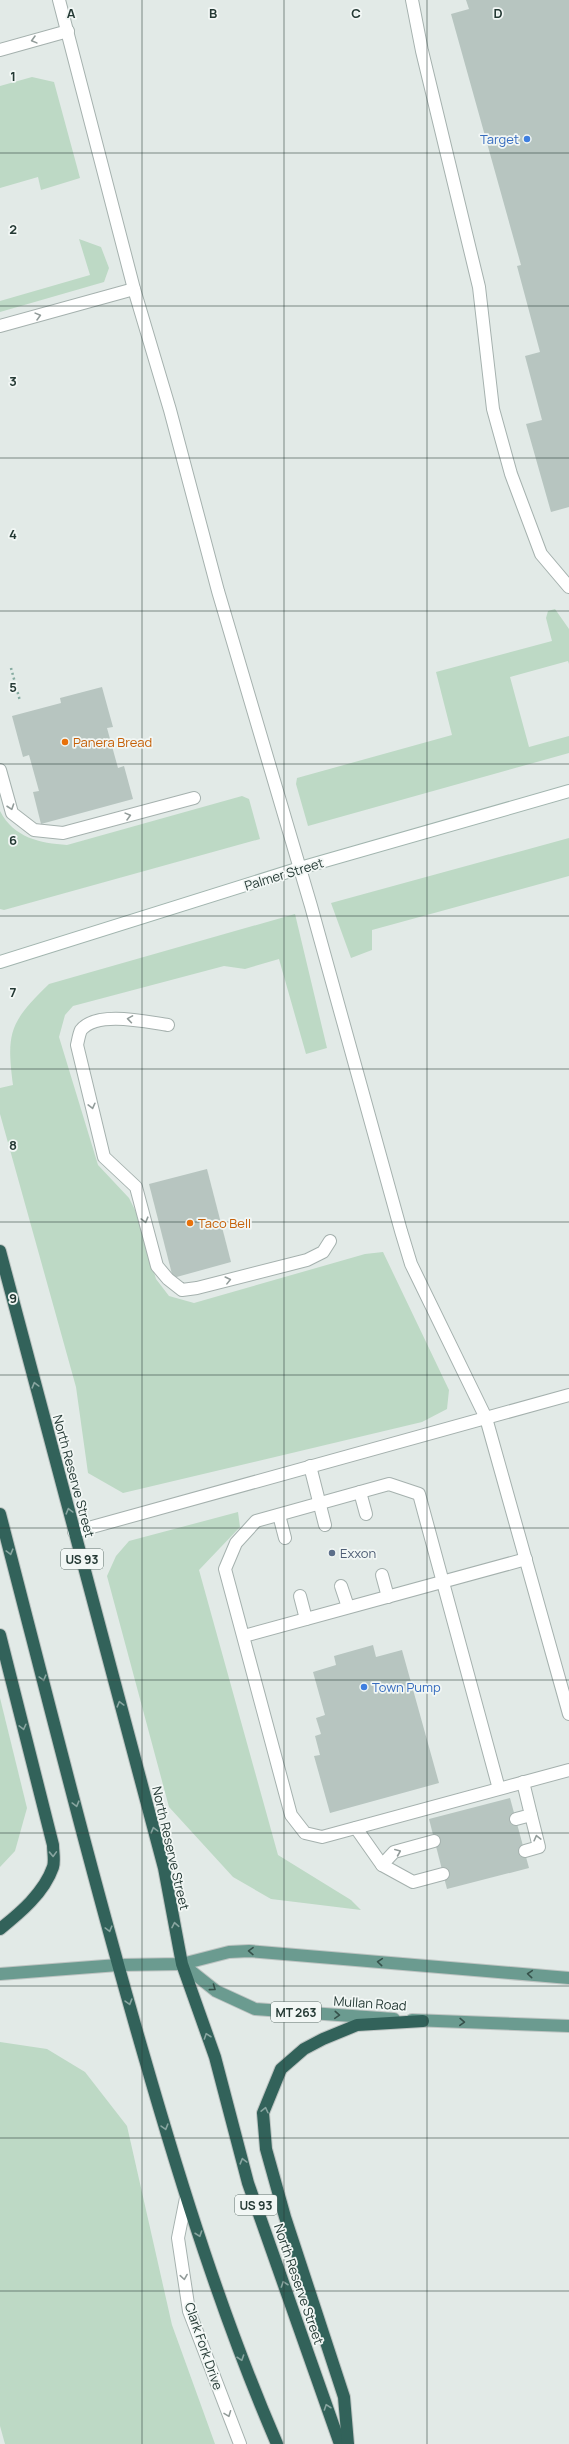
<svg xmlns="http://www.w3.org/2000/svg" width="569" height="2444" viewBox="0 0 569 2444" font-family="Manrope,sans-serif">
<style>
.green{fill:#bdd9c5}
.building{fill:#b7c5c0}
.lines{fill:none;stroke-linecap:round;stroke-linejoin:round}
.lane-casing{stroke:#a5b1ae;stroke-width:14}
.street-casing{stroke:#a5b1ae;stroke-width:14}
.secondary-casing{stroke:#a2b5af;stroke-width:14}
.primary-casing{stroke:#bdc4c2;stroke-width:14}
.highway-casing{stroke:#bdc4c2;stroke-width:14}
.path{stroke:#85aba0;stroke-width:2.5;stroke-dasharray:2 3;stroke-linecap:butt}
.lane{stroke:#fff;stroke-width:12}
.street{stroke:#fff;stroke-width:12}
.secondary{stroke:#fff;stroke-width:12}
.primary{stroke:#6b9b90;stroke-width:12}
.highway{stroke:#32625a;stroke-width:12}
.oneway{stroke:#929c9a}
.oneway2{stroke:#88a5a0}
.oneway3{stroke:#36524b}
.grid{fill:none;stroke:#243934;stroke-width:1;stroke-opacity:0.55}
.shop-dot{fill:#3f7fe0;stroke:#f2f7f5;stroke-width:1.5}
.food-dot{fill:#e8710a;stroke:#f2f7f5;stroke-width:1.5}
.service-dot{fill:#5c6f8a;stroke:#f2f7f5;stroke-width:1.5}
.labels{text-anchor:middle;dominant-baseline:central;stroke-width:3.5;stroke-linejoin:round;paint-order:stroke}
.shield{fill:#f2f7f5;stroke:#62726e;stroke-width:1}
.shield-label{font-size:12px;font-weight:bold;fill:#243934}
.shop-label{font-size:13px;fill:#366cbe;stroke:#f2f7f5;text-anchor:end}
.food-label{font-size:13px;fill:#c56008;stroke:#f2f7f5;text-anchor:start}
.street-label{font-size:13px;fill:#243934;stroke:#f2f7f5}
.service-label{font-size:13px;fill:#4e5e75;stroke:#f2f7f5;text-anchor:start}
.grid-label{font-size:13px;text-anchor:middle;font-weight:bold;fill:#243934;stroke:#f2f7f5;stroke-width:3.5;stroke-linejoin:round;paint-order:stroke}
</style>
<rect width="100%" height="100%" fill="#e2eae7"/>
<!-- green -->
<g class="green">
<polygon points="32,77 54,82 80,178 41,190 38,177 0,188 0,86"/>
<polygon points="79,239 101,247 109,268 104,282 0,312 0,301 90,275"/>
<polygon points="555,609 569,629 569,664 568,661 510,677 529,747 569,736 569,753 308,826 296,784 297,778 452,735 436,672 552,641 546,618 548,611"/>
<path d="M242,796L249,799L260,839L4,910L0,909V811C14,838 40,843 67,845Z"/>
<polygon points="569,838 569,876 372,930 372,950 351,958 331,903"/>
<path d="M295,914L327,1048L306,1054L279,959L245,969L224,966L73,1006L65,1015L59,1037L98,1165L129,1198L137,1214L156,1279L169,1296L194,1303L365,1254L383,1252L449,1390L447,1409L422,1422L123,1493L88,1473L76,1387L0,1114V1088L13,1085C6,1032 10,1022 49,984Z"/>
<polygon points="238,1512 240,1527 199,1570 278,1855 351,1900 361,1910 271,1899 233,1877 169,1807 107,1576 116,1556 129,1541"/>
<polygon points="0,1698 27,1808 15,1851 0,1867"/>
<polygon points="0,2042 47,2049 85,2072 127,2126 172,2325 215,2444 5,2444 0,2426"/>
</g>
<!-- building -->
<g class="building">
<polygon points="466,0 569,0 569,507 551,512 526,424 542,420 525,356 540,352 517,266 521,265 451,14 469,9"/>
<polygon points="102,687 113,727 107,728 118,768 124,766 133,799 41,824 33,792 39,791 29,755 23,757 12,716 61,703 60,698"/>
<polygon points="207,1169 231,1262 173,1278 149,1184"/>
<polygon points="373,1645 376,1657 402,1650 439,1783 330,1813 314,1756 320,1755 315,1736 321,1734 316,1718 325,1715 313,1672 336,1665 334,1656"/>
<polygon points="510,1798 529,1868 447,1889 429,1819"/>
</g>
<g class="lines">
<defs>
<g id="lane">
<polyline points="59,0 134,289 170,410 218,591 311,906 401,1231 411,1264 486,1418 569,1714"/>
<polyline points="412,0 422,51 479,287 493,409 511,474 541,554 569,587"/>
<polyline points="0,50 68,31"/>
<polyline points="0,326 134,289"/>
<polyline points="0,770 12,813 34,830 63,833 194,798"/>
<path d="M168,1025C147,1022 97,1010 81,1030C79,1034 78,1041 77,1045L104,1157L136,1187L157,1266L168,1279L182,1290L197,1288L307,1260L323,1252L330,1241"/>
<polyline points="310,1466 325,1525"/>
<polyline points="360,1492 366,1514"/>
<polyline points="279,1515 285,1538"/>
<polyline points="74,1532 569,1395"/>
<polyline points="382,1575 388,1597"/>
<polyline points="341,1586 348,1607"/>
<polyline points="300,1596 306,1619"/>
<polyline points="244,1636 526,1559"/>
<polyline points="499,1789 419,1494 389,1484 256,1521 236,1543 225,1569 291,1815 305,1833 322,1837 569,1770"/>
<polyline points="516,1819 531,1815 523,1782"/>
<polyline points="356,1828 382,1865 394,1852 434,1841"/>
<polyline points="525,1851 539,1847 531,1815"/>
<polyline points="382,1865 413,1882 443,1874"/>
</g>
<polyline id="street" points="186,2198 178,2238 189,2311 240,2444"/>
<polyline id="secondary" points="0,962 300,868 569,791"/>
<g id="primary">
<polyline points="182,1964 216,1991 255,2009 394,2019"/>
<polyline points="0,1974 118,1965 182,1964 229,1952 249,1951 569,1978"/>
<polyline points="412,2020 569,2026"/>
</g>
<g id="highway">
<polyline points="0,1251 164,1868 182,1964 215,2057 248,2183 340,2444"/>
<path d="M0,1514C47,1695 92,1877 144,2056C182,2188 223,2319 277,2444"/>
<path d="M0,1635L53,1845C53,1852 55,1861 53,1867C44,1893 20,1913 0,1929"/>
<polyline points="348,2444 344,2397 285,2217 266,2149 263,2113 281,2069 304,2049 323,2039 357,2025 423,2021"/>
</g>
</defs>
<!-- lane casing -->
<use href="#lane" class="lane-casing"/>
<!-- street casing -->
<use href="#street" class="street-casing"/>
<!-- secondary casing -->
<use href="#secondary" class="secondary-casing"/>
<!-- primary casing -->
<use href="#primary" class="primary-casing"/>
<!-- highway casing -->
<use href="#highway" class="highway-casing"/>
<!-- path -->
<polyline class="path" points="11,668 20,701"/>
<!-- lane -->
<use href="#lane" class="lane"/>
<!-- street -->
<use href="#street" class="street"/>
<!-- secondary -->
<use href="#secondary" class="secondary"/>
<!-- primary -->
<use href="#primary" class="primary"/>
<!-- highway -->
<use href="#highway" class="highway"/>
</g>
<!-- one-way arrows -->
<defs><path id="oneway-chevron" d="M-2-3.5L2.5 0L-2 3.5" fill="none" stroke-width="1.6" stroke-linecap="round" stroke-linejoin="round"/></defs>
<g class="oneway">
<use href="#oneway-chevron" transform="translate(34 40) rotate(165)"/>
<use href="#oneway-chevron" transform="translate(38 316) rotate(-15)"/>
<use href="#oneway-chevron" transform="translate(11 807) rotate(71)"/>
<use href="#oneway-chevron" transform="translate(128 816) rotate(-15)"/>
<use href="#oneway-chevron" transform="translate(130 1019) rotate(-171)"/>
<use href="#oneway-chevron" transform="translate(92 1106) rotate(76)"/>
<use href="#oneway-chevron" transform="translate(145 1220) rotate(75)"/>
<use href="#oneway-chevron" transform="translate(228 1280) rotate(-14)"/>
<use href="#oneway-chevron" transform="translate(537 1838) rotate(-104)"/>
<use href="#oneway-chevron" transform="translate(398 1852) rotate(-23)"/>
<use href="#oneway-chevron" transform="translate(184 2277) rotate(81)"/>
<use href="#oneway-chevron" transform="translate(228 2414) rotate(69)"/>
</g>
<g class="oneway2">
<use href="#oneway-chevron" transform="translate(35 1385) rotate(-105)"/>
<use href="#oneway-chevron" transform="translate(69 1511) rotate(-105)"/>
<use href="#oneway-chevron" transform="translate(10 1552) rotate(75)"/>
<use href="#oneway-chevron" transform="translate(43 1678) rotate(75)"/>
<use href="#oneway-chevron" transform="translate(120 1704) rotate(-105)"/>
<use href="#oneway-chevron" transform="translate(23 1727) rotate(76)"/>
<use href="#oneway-chevron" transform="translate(76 1804) rotate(75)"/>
<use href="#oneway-chevron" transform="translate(154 1830) rotate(-105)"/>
<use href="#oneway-chevron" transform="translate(53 1854) rotate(88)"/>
<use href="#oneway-chevron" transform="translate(175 1925) rotate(-101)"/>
<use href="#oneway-chevron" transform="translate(109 1929) rotate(75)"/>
<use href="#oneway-chevron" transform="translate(129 2002) rotate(74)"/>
<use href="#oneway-chevron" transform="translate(207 2036) rotate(-109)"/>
<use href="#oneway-chevron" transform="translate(265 2110) rotate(-77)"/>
<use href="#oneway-chevron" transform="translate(165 2127) rotate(74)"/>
<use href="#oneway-chevron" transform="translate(243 2161) rotate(-105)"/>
<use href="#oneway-chevron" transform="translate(199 2234) rotate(71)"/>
<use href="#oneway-chevron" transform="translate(284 2284) rotate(-109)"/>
<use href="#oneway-chevron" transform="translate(241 2358) rotate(71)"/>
<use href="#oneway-chevron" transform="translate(327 2407) rotate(-109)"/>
</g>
<g class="oneway3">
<use href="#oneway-chevron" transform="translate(251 1951) rotate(-179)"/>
<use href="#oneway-chevron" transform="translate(380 1962) rotate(-175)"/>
<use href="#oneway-chevron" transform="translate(530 1974) rotate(-175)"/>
<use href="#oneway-chevron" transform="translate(213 1988) rotate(36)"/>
<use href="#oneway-chevron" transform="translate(337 2015) rotate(4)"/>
<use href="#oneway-chevron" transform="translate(462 2022) rotate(2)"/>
</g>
<!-- grid -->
<path class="grid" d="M142,0V2444M284,0V2444M427,0V2444M0,153H569M0,306H569M0,458H569M0,611H569M0,764H569M0,916H569M0,1069H569M0,1222H569M0,1375H569M0,1528H569M0,1680H569M0,1833H569M0,1986H569M0,2138H569M0,2291H569"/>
<!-- markers -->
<g class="shop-dot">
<circle cx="527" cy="139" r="4"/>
<circle cx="364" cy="1687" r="4"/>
</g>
<g class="food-dot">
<circle cx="65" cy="742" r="4"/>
<circle cx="190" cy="1223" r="4"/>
</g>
<circle class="service-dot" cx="332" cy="1553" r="4"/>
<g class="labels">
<!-- shield labels -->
<g class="shield">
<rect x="61" y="1549" width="42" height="20" rx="3"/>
<rect x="271" y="2002" width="50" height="20" rx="3"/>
<rect x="235" y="2195" width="42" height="20" rx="3"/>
</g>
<g class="shield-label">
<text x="82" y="1559">US 93</text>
<text x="296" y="2012">MT 263</text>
<text x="256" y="2205">US 93</text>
</g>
<!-- shop labels -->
<g class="shop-label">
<text x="519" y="139">Target</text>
<text x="372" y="1687" text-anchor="start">Town Pump</text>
</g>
<!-- food labels -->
<g class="food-label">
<text x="73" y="742">Panera Bread</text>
<text x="198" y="1223">Taco Bell</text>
</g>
<!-- street labels -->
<g class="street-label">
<text transform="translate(284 874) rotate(-17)">Palmer Street</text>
<text transform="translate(74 1476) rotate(75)">North Reserve Street</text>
<text transform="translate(171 1848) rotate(77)">North Reserve Street</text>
<text transform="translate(370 2003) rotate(4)">Mullan Road</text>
<text transform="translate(299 2284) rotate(71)">North Reserve Street</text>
<text transform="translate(204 2346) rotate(71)">Clark Fork Drive</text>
</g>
<!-- service labels -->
<g class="service-label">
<text x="340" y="1553">Exxon</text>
</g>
</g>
<g class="grid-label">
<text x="71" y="18">A</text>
<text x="213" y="18">B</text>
<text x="356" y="18">C</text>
<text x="498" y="18">D</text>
<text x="13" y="81">1</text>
<text x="13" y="234">2</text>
<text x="13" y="386">3</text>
<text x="13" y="539">4</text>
<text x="13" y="692">5</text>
<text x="13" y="845">6</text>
<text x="13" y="997">7</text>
<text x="13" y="1150">8</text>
<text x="13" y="1303">9</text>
</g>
</svg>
